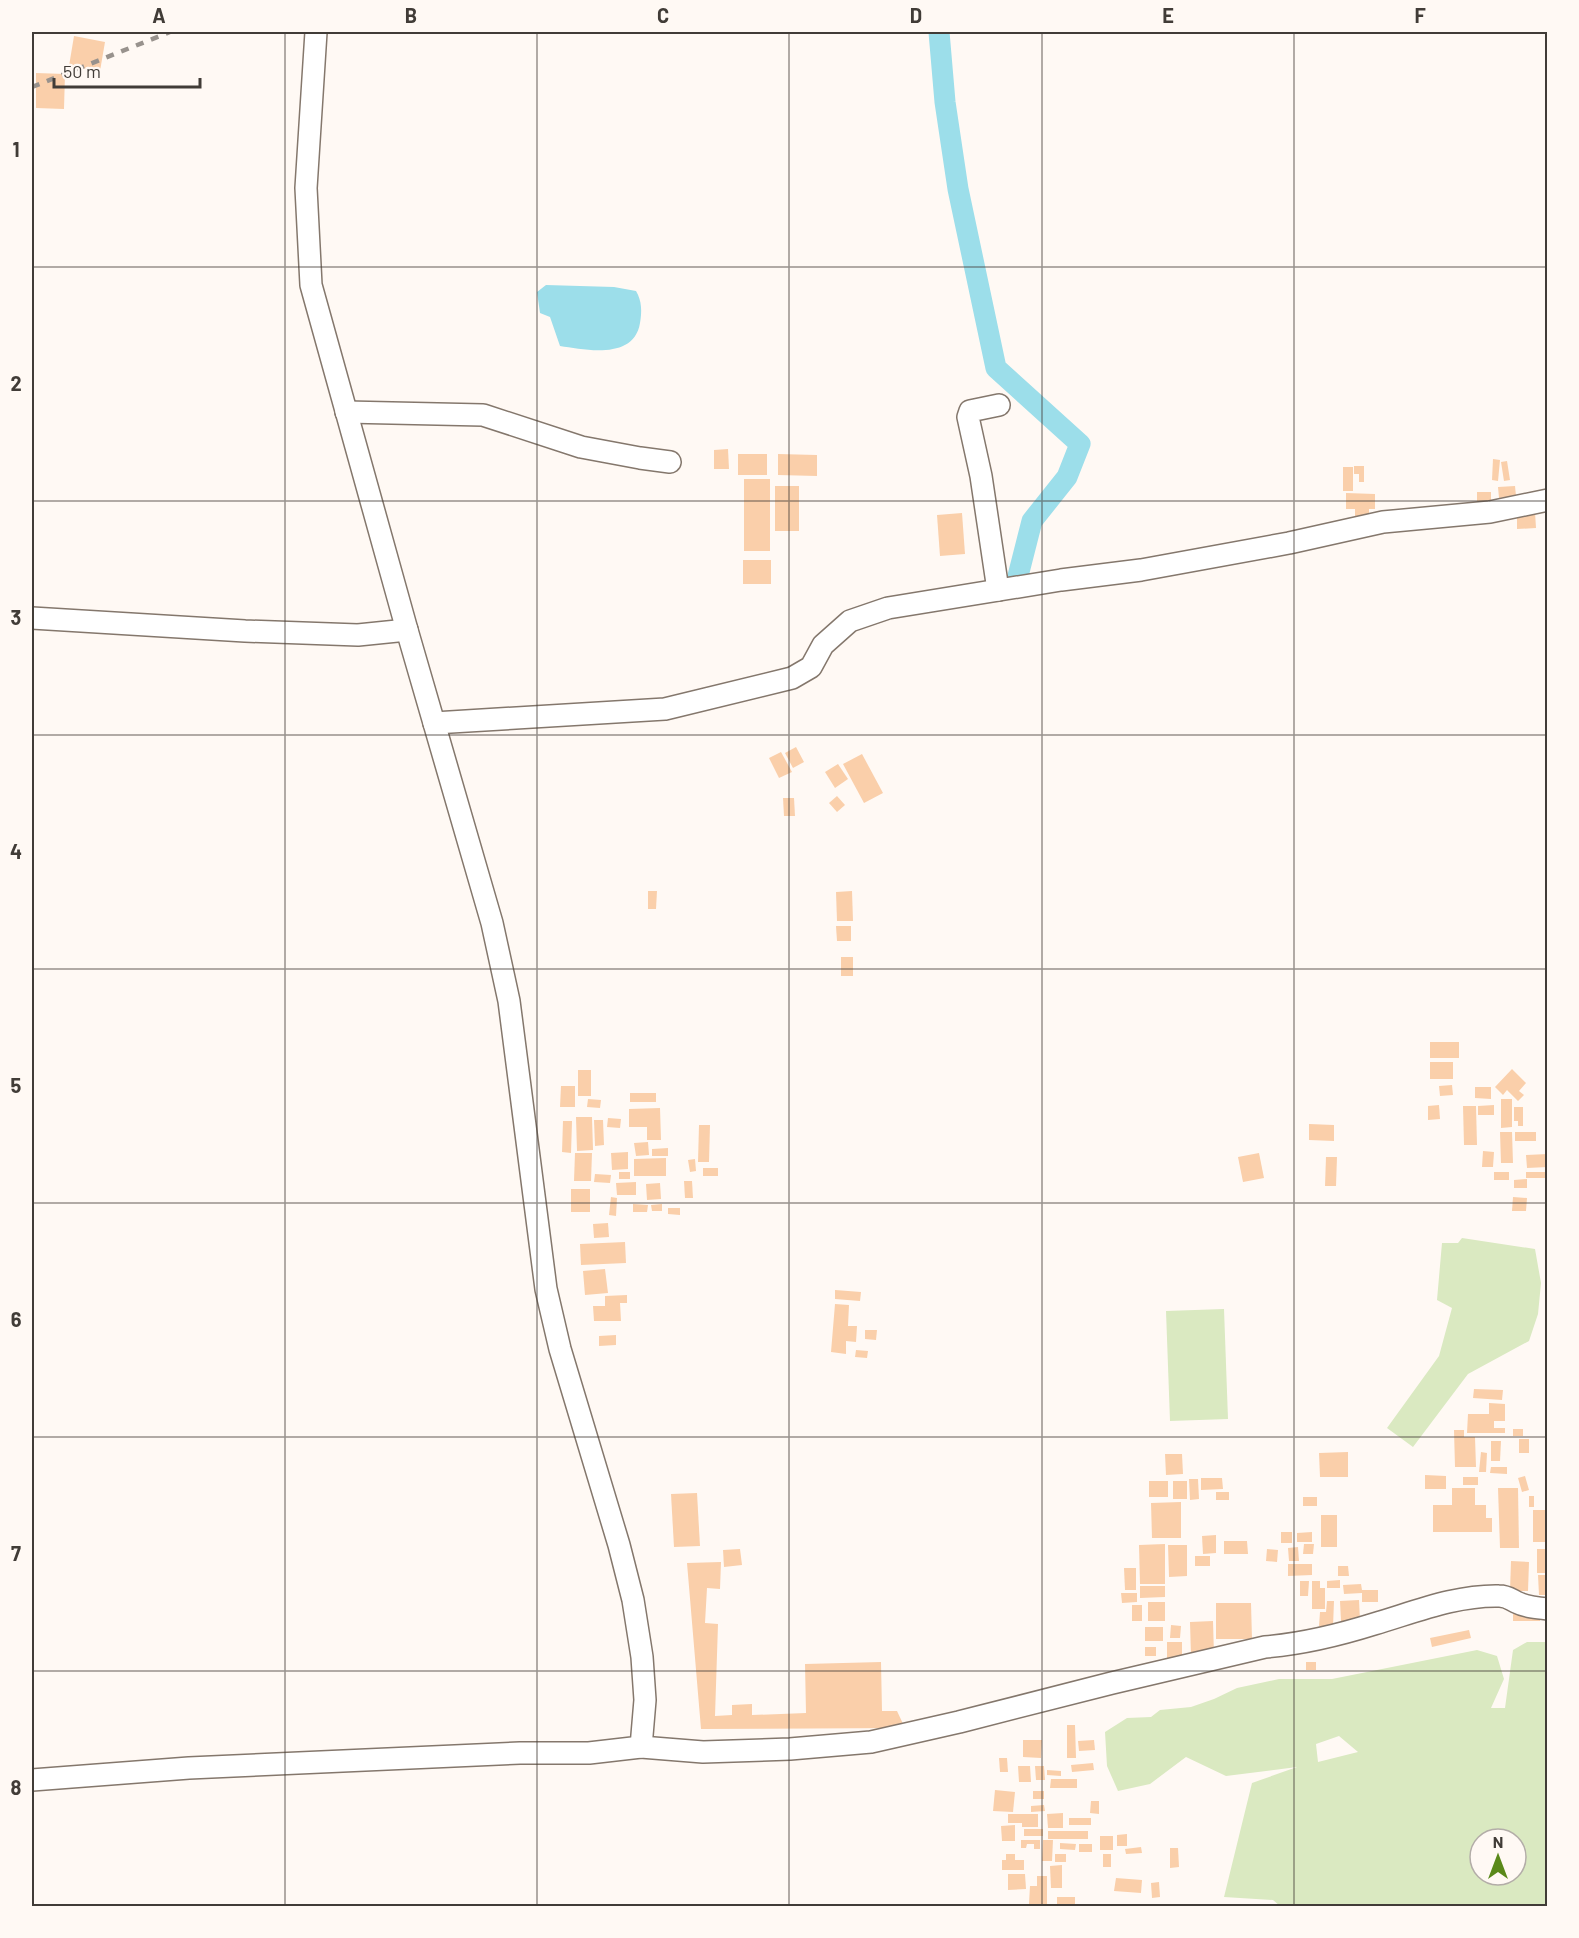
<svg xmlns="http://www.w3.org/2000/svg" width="1579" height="1938" viewBox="0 0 1579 1938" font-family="Barlow,sans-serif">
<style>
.green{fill:#dae9c1;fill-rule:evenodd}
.water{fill:#9cdeea}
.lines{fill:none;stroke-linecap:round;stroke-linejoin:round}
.canal{stroke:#9cdeea;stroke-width:21}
.building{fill:#facfaa}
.minor-casing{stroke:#84776c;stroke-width:24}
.minor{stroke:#fff;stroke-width:21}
.rail{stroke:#98928d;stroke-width:4.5;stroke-dasharray:8 8;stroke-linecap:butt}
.grid{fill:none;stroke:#413c37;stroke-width:1.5;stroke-opacity:0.55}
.neatline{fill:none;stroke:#413c37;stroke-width:2}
.grid-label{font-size:20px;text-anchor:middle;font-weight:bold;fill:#413c37}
</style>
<rect width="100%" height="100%" fill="#fff9f4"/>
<!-- green -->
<g class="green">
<polygon points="1462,1238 1535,1249 1541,1283 1538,1314 1529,1341 1468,1374 1413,1447 1387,1428 1439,1356 1452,1308 1437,1300 1442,1243 1458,1243"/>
<polygon points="1224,1309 1228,1419 1170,1421 1166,1311"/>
<path d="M1527,1642H1547V1906H1280L1273,1900L1224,1897L1252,1783L1297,1767L1226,1776L1186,1757L1150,1784L1118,1791L1107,1766L1105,1732L1127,1718L1151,1717L1160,1710L1191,1707L1214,1699L1237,1688L1279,1679H1332L1477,1650L1497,1656L1504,1679L1491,1708H1505L1513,1650ZM1339,1736L1358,1752L1318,1762L1316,1744ZM1480,1839H1516V1875H1480Z"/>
</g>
<!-- water -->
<path class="water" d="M546,285L614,287L636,291C642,301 642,312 640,323C634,360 586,350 560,346L550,317L540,313L537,292Z"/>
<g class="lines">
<!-- canal -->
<polyline class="canal" points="939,32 945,102 958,189 996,368 1080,444 1067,477 1032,521 1018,576"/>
</g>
<!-- building -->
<g class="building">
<polygon points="74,36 105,42 100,71 69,66"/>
<polygon points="36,73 65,74 64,109 36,108"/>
<polygon points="728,449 729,469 714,469 714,450"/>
<rect x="738" y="454" width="29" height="21"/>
<polygon points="778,454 817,455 817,476 778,475"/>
<polygon points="1493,459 1500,460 1498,481 1492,480"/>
<polygon points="1507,461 1510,480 1504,481 1501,462"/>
<polygon points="1354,466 1364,466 1364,482 1359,482 1359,474 1354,474"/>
<rect x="1343" y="467" width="10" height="24"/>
<rect x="744" y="479" width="26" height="72"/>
<rect x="775" y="486" width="24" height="45"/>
<polygon points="1515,486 1516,496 1499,498 1498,487"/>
<rect x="1477" y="492" width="14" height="9"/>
<polygon points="1346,493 1375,494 1375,509 1369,509 1369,516 1355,516 1355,509 1346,509"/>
<polygon points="1535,512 1536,528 1517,529 1517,513"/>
<polygon points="962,513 965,554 940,556 937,515"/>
<rect x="743" y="560" width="28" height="24"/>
<polygon points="796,747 804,762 793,768 785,753"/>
<polygon points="781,752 792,772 779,778 769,758"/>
<polygon points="862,754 883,793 864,803 843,764"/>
<polygon points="838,764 848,779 835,788 825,772"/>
<polygon points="837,796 845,805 837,812 829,803"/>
<polygon points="783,798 794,798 795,816 784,816"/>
<polygon points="648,891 657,891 656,909 648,909"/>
<polygon points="852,891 853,921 837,921 836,892"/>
<polygon points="836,926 851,926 851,941 837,941"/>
<rect x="841" y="957" width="12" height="19"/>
<rect x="1430" y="1042" width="29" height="16"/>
<rect x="1430" y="1062" width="23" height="17"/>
<polygon points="1512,1069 1526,1083 1519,1091 1524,1095 1518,1101 1507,1090 1503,1095 1495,1087"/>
<rect x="578" y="1070" width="13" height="26"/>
<polygon points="1452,1085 1453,1095 1440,1096 1439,1086"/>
<polygon points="561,1086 575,1086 575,1107 560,1107"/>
<polygon points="1475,1087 1491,1087 1491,1099 1475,1098"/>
<rect x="630" y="1093" width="26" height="9"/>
<polygon points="588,1099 601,1100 600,1108 587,1107"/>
<polygon points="1501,1099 1512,1099 1512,1127 1501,1128"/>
<polygon points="1439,1105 1440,1119 1428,1120 1428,1106"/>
<polygon points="1494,1105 1494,1115 1478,1115 1478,1106"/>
<polygon points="1463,1106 1476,1106 1477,1145 1464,1145"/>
<polygon points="1514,1107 1523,1107 1523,1126 1518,1126 1518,1121 1514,1121"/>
<polygon points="660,1108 661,1140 647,1140 647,1127 629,1127 629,1109"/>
<polygon points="576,1117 592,1117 593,1150 577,1151"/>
<polygon points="608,1118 621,1119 620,1128 607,1127"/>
<polygon points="594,1120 603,1120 604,1145 595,1146"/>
<polygon points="563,1121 572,1121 571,1153 562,1152"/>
<polygon points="1309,1124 1334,1125 1334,1141 1309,1140"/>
<polygon points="699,1125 710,1125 709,1162 698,1162"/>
<polygon points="1500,1132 1512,1132 1513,1163 1501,1163"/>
<rect x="1515" y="1132" width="21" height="9"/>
<polygon points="648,1142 649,1155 636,1156 634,1143"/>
<polygon points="668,1148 668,1156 652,1156 652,1149"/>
<polygon points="1483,1151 1494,1152 1493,1167 1482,1167"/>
<polygon points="628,1152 628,1169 612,1170 611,1153"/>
<polygon points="575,1153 592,1153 591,1181 574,1181"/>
<polygon points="1259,1153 1264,1178 1243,1182 1238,1157"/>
<polygon points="1548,1154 1548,1167 1527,1168 1526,1155"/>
<polygon points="1326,1157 1337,1157 1336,1186 1325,1186"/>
<polygon points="666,1158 666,1176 634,1176 634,1159"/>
<polygon points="695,1159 696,1171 690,1172 688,1160"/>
<rect x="703" y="1168" width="15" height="8"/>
<rect x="619" y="1172" width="11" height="7"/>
<rect x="1494" y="1172" width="15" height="8"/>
<rect x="1526" y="1172" width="22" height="6"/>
<polygon points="595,1174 611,1175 610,1183 594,1182"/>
<polygon points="1527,1179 1527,1188 1514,1188 1514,1180"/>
<polygon points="684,1181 692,1181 693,1198 685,1198"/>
<polygon points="636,1182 636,1195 617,1195 616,1183"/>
<polygon points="660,1183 661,1199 647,1200 646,1184"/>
<rect x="571" y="1189" width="19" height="23"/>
<polygon points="611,1197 617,1198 616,1216 609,1215"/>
<polygon points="1513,1197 1527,1198 1526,1211 1512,1211"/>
<polygon points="633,1204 648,1205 647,1212 633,1212"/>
<polygon points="662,1204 662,1211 652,1211 651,1205"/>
<polygon points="668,1208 680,1208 680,1215 668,1214"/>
<polygon points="608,1223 609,1237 594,1238 593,1224"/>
<polygon points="625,1242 626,1263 581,1265 580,1244"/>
<polygon points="605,1269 608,1293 585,1295 583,1271"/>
<polygon points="835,1290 861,1292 860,1301 835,1299"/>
<polygon points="627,1295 627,1303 620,1303 621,1321 594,1321 593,1306 605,1306 605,1296"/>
<polygon points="835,1304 849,1305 848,1326 857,1326 856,1342 846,1341 846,1354 831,1352"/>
<polygon points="865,1330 877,1330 876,1340 865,1339"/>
<polygon points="616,1335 616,1345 599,1346 599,1336"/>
<polygon points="856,1350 868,1351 867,1358 855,1357"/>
<polygon points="1474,1389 1503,1390 1502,1400 1473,1398"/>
<polygon points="1489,1403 1505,1404 1505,1421 1494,1421 1494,1428 1505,1428 1505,1433 1467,1433 1468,1414 1489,1414"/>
<rect x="1513" y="1429" width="10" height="7"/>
<polygon points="1454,1430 1464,1430 1464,1437 1475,1437 1476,1467 1455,1467"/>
<rect x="1519" y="1439" width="10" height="14"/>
<polygon points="1491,1441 1501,1441 1500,1461 1491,1461"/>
<polygon points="1348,1452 1348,1477 1320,1477 1319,1453"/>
<polygon points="1481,1452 1487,1453 1486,1472 1479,1472"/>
<polygon points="1165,1454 1182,1454 1183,1474 1166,1475"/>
<polygon points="1491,1467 1507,1467 1507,1474 1490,1473"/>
<polygon points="1425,1475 1446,1476 1446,1489 1425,1489"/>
<polygon points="1525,1476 1529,1490 1522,1492 1518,1478"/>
<rect x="1463" y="1477" width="15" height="8"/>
<polygon points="1201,1478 1222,1478 1223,1489 1201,1490"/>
<polygon points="1189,1479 1198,1479 1199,1499 1190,1500"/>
<rect x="1149" y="1481" width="19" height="16"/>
<rect x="1173" y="1481" width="14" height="18"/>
<polygon points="1452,1488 1475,1488 1475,1505 1486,1505 1486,1518 1492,1518 1492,1532 1433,1532 1433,1505 1452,1505"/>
<polygon points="1498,1488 1518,1488 1519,1548 1500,1548"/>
<rect x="1216" y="1492" width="13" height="8"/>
<polygon points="697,1493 700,1546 674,1547 671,1494"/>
<rect x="1529" y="1496" width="5" height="11"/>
<rect x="1303" y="1497" width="14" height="9"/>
<polygon points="1181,1502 1181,1538 1152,1538 1151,1503"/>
<rect x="1533" y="1510" width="13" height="32"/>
<rect x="1321" y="1515" width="16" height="32"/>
<rect x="1281" y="1532" width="11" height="11"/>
<polygon points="1312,1532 1312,1542 1297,1542 1297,1533"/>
<polygon points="1216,1535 1216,1553 1203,1554 1202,1536"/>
<polygon points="1224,1541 1247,1541 1248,1554 1224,1554"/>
<polygon points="1165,1544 1165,1584 1140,1584 1139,1545"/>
<polygon points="1304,1544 1314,1544 1313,1554 1303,1554"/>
<polygon points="1168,1545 1187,1545 1187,1576 1169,1577"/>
<polygon points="1298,1547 1299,1561 1289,1561 1288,1548"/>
<polygon points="740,1549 742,1565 724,1567 723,1550"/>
<polygon points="1267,1549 1278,1550 1277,1562 1266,1561"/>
<rect x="1537" y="1549" width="11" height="24"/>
<rect x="1195" y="1556" width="15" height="10"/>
<polygon points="1511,1561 1529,1562 1528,1591 1510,1591"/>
<polygon points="721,1562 720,1589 707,1588 705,1623 718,1624 715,1716 732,1715 732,1705 752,1704 752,1715 806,1713 805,1664 881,1662 882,1711 897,1711 905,1728 701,1729 687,1563"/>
<polygon points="1288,1564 1312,1564 1312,1575 1288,1576"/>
<polygon points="1338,1566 1348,1566 1349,1576 1338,1576"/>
<polygon points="1124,1568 1136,1568 1136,1590 1125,1590"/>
<polygon points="1538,1575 1548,1575 1548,1595 1539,1595"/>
<polygon points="1340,1580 1340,1588 1327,1588 1327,1581"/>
<polygon points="1300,1581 1309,1581 1308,1596 1300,1596"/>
<polygon points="1312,1581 1320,1581 1320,1588 1325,1588 1325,1609 1312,1609"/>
<polygon points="1361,1584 1362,1590 1378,1590 1378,1602 1362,1602 1362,1593 1344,1594 1343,1585"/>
<polygon points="1140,1586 1165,1586 1165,1597 1140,1598"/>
<polygon points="1121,1593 1137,1593 1137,1602 1122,1603"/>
<polygon points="1359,1600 1360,1621 1341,1621 1340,1601"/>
<polygon points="1327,1601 1334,1601 1333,1627 1319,1626 1320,1612 1326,1612"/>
<rect x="1148" y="1602" width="17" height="19"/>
<polygon points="1216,1603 1251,1603 1252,1639 1216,1639"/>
<rect x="1132" y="1605" width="10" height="16"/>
<rect x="1513" y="1614" width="27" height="7"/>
<polygon points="1213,1621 1214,1656 1191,1656 1190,1622"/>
<polygon points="1171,1625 1181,1626 1180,1638 1170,1638"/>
<rect x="1145" y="1627" width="18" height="14"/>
<polygon points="1469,1630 1471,1638 1432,1647 1430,1638"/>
<rect x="1167" y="1642" width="15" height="20"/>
<rect x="1145" y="1647" width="11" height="9"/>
<rect x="1306" y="1662" width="10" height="8"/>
<polygon points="1067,1725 1075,1725 1076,1758 1067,1758"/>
<polygon points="1023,1740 1042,1740 1041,1758 1023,1757"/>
<polygon points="1094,1740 1095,1750 1079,1751 1078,1741"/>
<polygon points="999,1758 1007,1758 1008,1772 1000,1772"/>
<polygon points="1093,1763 1094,1770 1072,1772 1071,1765"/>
<polygon points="1018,1766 1030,1766 1031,1782 1019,1782"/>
<polygon points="1035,1766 1044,1766 1045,1780 1036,1780"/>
<polygon points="1047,1770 1061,1771 1061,1776 1047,1775"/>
<polygon points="1051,1779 1077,1779 1077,1788 1050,1788"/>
<polygon points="995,1790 1015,1792 1013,1812 993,1811"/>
<rect x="1033" y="1791" width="11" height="8"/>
<polygon points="1091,1801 1099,1801 1099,1814 1090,1813"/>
<polygon points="1044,1805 1045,1811 1031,1812 1031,1806"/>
<polygon points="1063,1813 1063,1828 1048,1828 1047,1814"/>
<polygon points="1008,1814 1038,1814 1038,1827 1022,1827 1022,1823 1008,1823"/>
<rect x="1069" y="1818" width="22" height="7"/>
<polygon points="1015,1825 1015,1841 1002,1841 1001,1826"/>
<rect x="1024" y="1829" width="19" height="7"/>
<rect x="1048" y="1831" width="40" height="8"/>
<polygon points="1127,1834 1127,1846 1117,1846 1117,1835"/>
<rect x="1100" y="1836" width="13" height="14"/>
<polygon points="1021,1840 1040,1840 1040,1849 1034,1849 1034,1844 1027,1844 1026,1848 1021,1848"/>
<polygon points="1043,1840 1053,1840 1052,1861 1042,1861"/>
<polygon points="1060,1843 1076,1844 1075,1850 1060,1849"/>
<rect x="1079" y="1844" width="13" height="8"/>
<polygon points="1141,1847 1142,1853 1126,1854 1125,1849"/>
<polygon points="1170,1848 1178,1848 1179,1867 1170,1868"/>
<polygon points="1006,1854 1015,1854 1015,1860 1024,1860 1024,1870 1002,1870 1002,1860 1006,1860"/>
<rect x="1055" y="1854" width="11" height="8"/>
<rect x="1103" y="1854" width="8" height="13"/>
<polygon points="1062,1865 1062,1888 1051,1888 1050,1866"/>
<polygon points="1008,1874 1025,1874 1026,1889 1008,1890"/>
<polygon points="1037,1876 1047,1876 1047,1904 1029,1904 1030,1886 1037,1886"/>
<polygon points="1116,1878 1142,1880 1141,1893 1114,1891"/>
<polygon points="1159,1882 1160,1897 1152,1898 1151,1883"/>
<rect x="1057" y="1897" width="18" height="9"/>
</g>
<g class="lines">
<defs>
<g id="minor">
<polyline points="346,412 483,415 581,447 640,458 670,462"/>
<polyline points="998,590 981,476 968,417 970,411 999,405"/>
<polyline points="32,618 245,631 358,635 407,630"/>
<polyline points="434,723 665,709 792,678 811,667 823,645 850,621 888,608 1061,580 1141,570 1289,543 1383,522 1490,512 1548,500"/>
<path d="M641,1747L703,1752L790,1749L871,1742L959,1722L1112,1683L1265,1647C1301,1644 1339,1635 1374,1624C1415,1612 1456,1595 1499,1596C1507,1596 1510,1599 1516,1602C1526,1607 1537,1608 1548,1609"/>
<polyline points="32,1780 189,1768 520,1753 589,1753 641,1747 645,1700 642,1657 633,1600 619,1545 560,1349 546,1289 509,1001 492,923 407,630 311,285 306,188 316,32"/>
</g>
</defs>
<!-- minor casing -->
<use href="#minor" class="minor-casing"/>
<!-- minor -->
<use href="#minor" class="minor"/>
<!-- rail -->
<polyline class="rail" points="32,87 170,32"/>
</g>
<!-- grid -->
<path class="grid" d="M285,32V1906M537,32V1906M789,32V1906M1042,32V1906M1294,32V1906M32,267H1548M32,501H1548M32,735H1548M32,969H1548M32,1203H1548M32,1437H1548M32,1671H1548"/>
<!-- border -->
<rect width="1579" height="1938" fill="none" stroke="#fff9f4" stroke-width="66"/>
<!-- north arrow -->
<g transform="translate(1498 1857)"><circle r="28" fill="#fff9f4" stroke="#b3ada8" stroke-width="1.5"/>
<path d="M0-4.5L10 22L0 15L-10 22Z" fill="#5a891a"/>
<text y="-9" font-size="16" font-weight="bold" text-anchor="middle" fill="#413c37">N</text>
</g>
<!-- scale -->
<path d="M54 78v9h146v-9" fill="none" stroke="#413c37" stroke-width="3"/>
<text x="63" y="78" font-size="18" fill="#413c37" stroke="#fff9f4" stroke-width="4.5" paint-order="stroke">50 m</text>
<rect x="33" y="33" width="1513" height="1872" class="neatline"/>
<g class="grid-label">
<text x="159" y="23">A</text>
<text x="411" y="23">B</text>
<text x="663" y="23">C</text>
<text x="916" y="23">D</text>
<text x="1168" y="23">E</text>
<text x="1420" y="23">F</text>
<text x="16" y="157">1</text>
<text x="16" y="391">2</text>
<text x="16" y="625">3</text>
<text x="16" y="859">4</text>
<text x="16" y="1093">5</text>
<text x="16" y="1327">6</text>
<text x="16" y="1561">7</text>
<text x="16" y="1795">8</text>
</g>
</svg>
